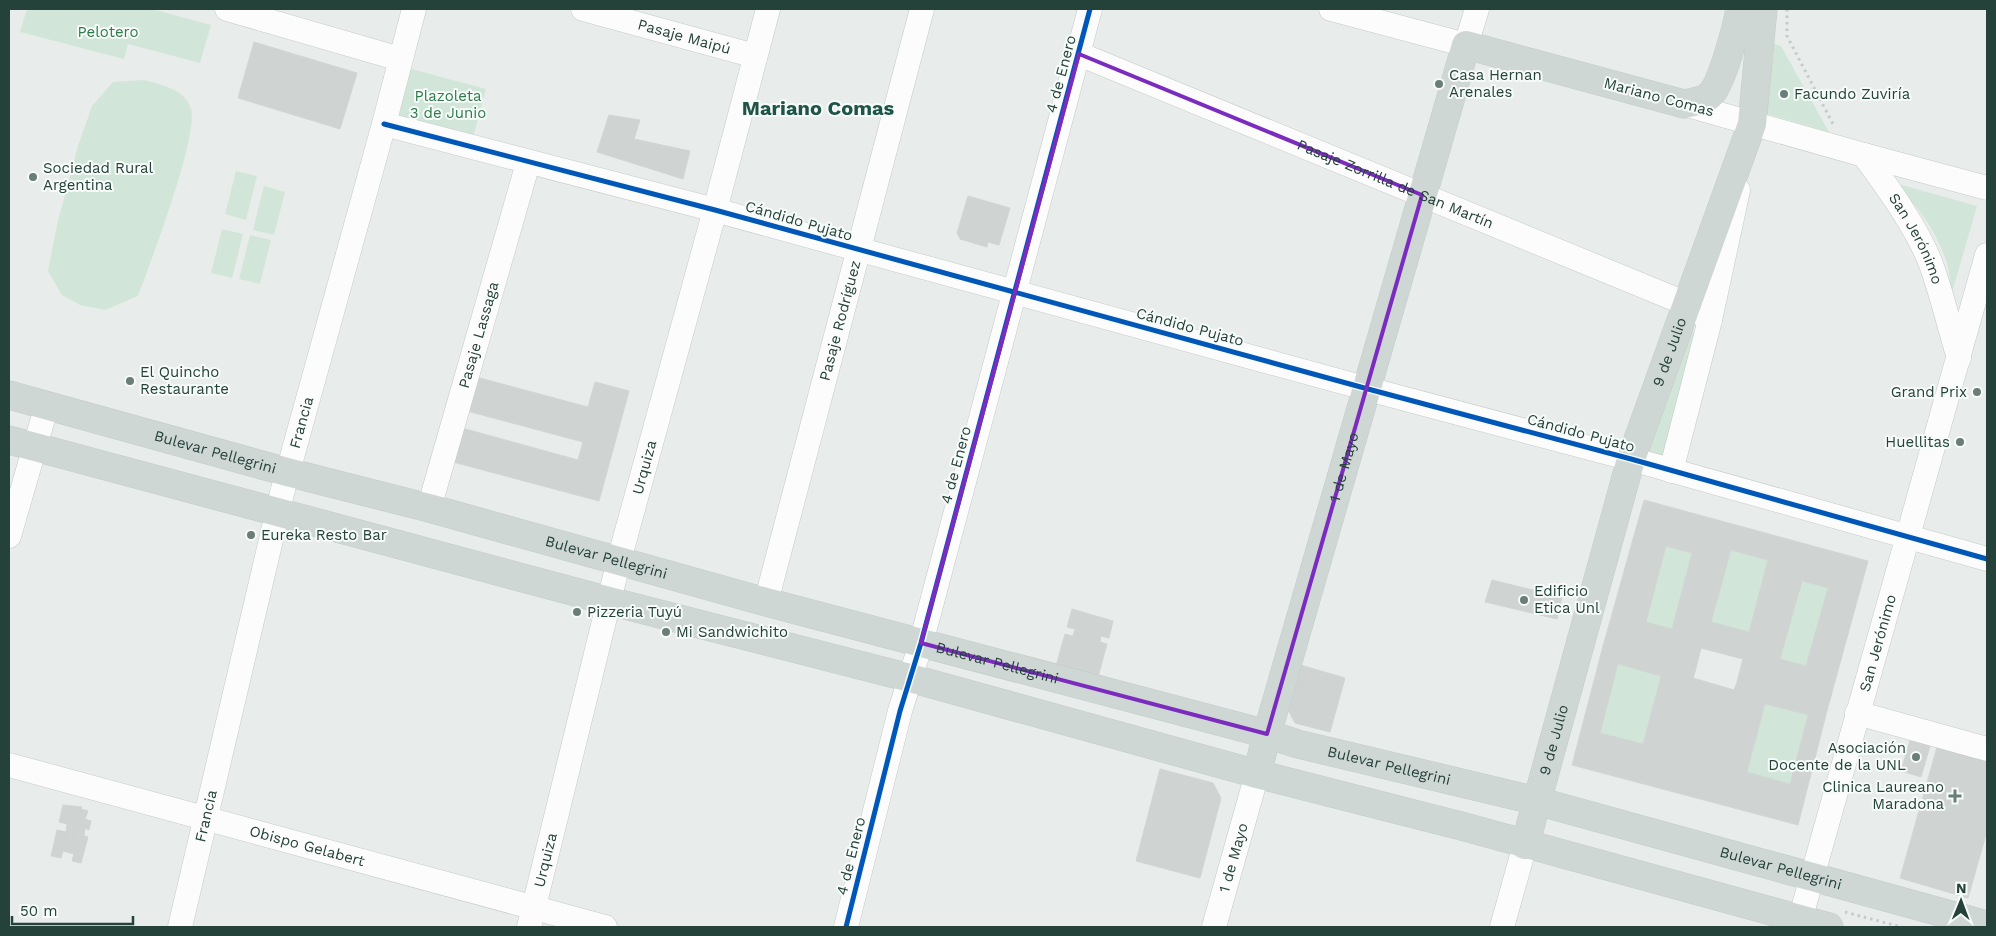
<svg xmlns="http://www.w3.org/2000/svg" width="1996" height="936" viewBox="0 0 1996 936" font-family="'Work Sans',sans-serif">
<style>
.green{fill:#d1e6d8}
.building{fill:#cfd4d2;stroke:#d1d6d4;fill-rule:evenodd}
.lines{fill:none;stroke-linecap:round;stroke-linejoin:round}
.minor-casing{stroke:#c5cac8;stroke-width:25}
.major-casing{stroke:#c3ccc9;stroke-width:29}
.path{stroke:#c3ccca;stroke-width:3;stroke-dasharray:2.5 4;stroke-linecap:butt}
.minor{stroke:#fcfcfc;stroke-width:24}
.major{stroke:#cfd7d5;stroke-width:28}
.cycleway-casing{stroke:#f7fbf9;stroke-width:8}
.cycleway{stroke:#0057b8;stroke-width:5}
.marked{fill:none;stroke:#7b2cbf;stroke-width:4;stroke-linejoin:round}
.poi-dot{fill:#697e78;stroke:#f7fbf9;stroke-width:2}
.labels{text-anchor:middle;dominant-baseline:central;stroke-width:4;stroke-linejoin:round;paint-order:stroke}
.park-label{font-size:15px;fill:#2d7a4b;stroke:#f7fbf9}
.street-label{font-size:15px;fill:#24423a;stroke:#f7fbf9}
.poi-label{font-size:15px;fill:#24423a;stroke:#f7fbf9;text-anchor:start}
.district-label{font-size:20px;font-weight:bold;fill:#1f5548;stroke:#f7fbf9}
</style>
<rect width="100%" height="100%" fill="#e8edeb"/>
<!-- green -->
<g class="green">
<polygon points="27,9 152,9 211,25 200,63 128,44 124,59 20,32"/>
<polygon points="1770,42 1781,46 1829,132 1764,113"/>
<polygon points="408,68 486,89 473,137 395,116"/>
<path d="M144,80C161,85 186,89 191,109C199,135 150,264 138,296L105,310L80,305L62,295L48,271L57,225L78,146L92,106L113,82Z"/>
<polygon points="236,171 257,176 246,220 225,214"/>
<path d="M1891,182L1977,206L1951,296C1950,283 1950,269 1945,257C1934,228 1916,202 1891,182Z"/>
<polygon points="264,186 285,192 274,235 253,230"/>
<polygon points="222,229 243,234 232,278 211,273"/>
<polygon points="250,235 271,240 260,284 239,279"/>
<polygon points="1690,332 1696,332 1668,464 1643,457"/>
<polygon points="1666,546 1692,553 1672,629 1646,622"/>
<polygon points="1731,550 1768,560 1749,632 1711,622"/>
<polygon points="1802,581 1828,588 1806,666 1780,659"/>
<polygon points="1618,664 1661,676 1643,744 1600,733"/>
<polygon points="1765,704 1808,715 1790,784 1747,772"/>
</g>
<!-- building -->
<g class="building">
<polygon points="254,42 357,73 340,129 238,98"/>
<polygon points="609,115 640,120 634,139 690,151 683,179 597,152"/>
<polygon points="968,196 1010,208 999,245 988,242 987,247 960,239 957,233"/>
<polygon points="476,377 588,407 595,382 629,391 599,501 453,462 462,428 578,460 583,442 467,411"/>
<path d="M1644,500L1868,561L1828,707L1737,682L1743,659L1701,648L1695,672L1603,646ZM1666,546L1692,553L1672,629L1646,622ZM1731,550L1768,560L1749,632L1711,622ZM1802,581L1828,588L1806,666L1780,659Z"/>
<polygon points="1492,580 1562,597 1557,619 1485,602"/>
<polygon points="1072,609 1113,621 1107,623 1075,614"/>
<polygon points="1072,609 1075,614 1107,623 1113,621 1109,638 1101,636 1100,642 1107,644 1098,677 1095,672 1062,663 1056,666 1065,634 1073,636 1075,629 1067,627"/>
<path d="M1603,646L1695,672L1693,678L1734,690L1737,682L1828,707L1798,825L1572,765ZM1618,664L1661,676L1643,744L1600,733ZM1765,704L1808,715L1790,784L1747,772Z"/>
<polygon points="1062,663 1095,672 1098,677 1056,666"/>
<polygon points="1297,664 1345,678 1330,732 1295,723 1286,706"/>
<polygon points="1911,737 1931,743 1921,777 1901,771"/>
<polygon points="1937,747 1987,761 1987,831 1968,898 1900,878"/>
<polygon points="1160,769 1213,783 1221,798 1200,878 1136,861"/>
<polygon points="63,805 82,807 81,809 88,811 85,819 91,821 89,830 85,828 84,836 88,837 81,863 72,861 74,854 63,851 61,858 51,856 57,830 66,832 67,824 59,822"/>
<polygon points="72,825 81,827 78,840 69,838"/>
</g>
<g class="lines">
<defs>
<g id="minor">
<polyline points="227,9 400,59"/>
<path id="s1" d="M583,9L755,56"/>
<polyline points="1331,9 1466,45 1477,9"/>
<path id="s2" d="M1079,54L1687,304L1710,320"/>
<polyline points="1684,104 1864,155 1987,188"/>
<polyline points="384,124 715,210 1368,389 1631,459 1987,559"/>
<path id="s3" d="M1864,155C1888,188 1913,222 1929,259C1941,289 1949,327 1959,358"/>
<polyline points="1671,471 1710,320 1738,190"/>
<path id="s4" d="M429,508L528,163"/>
<polyline points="9,536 47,405"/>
<path id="s5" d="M766,602L922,9"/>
<polyline points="1857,713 1987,749"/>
<path id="s6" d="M9,765L605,927"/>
<path id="s7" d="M180,927L282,493L384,124L414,9"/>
<path id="s8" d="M529,927L619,560L715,210L768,9"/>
<polyline points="846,927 900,711 921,643 1090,9"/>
<path id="s9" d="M1214,927L1257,774"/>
<polyline points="1502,927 1525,845"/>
<path id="s10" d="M1798,927L1987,255"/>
</g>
<g id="major">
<path id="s11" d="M9,395L287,472L429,508L766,602L1267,734L1298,744L1537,801L1987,925"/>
<polyline points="9,440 609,601 910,678 1257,774 1465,827 1829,927"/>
<path id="s12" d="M1257,774L1267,734L1466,45L1684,104C1693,102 1704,101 1710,95C1722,84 1737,26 1740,9"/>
<path id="s13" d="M1525,845L1631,459L1752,124L1763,9"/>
</g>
</defs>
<!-- minor casing -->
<use href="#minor" class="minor-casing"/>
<!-- major casing -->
<use href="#major" class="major-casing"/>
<!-- path -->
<g class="path">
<polyline points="1787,9 1787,36 1834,126"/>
<polyline points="1845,912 1901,927"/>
</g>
<!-- minor -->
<use href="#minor" class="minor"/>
<!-- major -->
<use href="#major" class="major"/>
<defs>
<g id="cycleway">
<polyline points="384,124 715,210 1368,389 1631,459 1987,559"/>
<polyline points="846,927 900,711 921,643 1090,9"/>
</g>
</defs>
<!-- cycleway casing -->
<use href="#cycleway" class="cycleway-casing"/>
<!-- cycleway -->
<use href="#cycleway" class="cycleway"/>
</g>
<!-- marked area -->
<path class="marked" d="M1079,54L1422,195L1267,734L921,643Z"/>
<!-- markers -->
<g class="poi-dot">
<circle cx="1439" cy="84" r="5"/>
<circle cx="1784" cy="94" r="5"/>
<circle cx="33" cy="177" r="5"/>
<circle cx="130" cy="381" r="5"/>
<circle cx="1977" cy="392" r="5"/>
<circle cx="1960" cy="442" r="5"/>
<circle cx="251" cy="535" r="5"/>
<circle cx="1524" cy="600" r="5"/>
<circle cx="577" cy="612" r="5"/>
<circle cx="666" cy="632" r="5"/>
<circle cx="1916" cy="757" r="5"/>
<path d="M1952.5 788.5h5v5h5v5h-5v5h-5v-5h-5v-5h5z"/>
</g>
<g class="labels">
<!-- park labels -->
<g class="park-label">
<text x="108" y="32">Pelotero</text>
<text x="448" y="96">Plazoleta<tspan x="448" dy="17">3 de Junio</tspan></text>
</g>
<!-- street labels -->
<g class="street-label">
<text stroke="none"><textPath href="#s1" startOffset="105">Pasaje Maipú</textPath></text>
<text transform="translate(1061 74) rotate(-75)">4 de Enero</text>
<text transform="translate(1659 97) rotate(15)">Mariano Comas</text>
<text stroke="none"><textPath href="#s2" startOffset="342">Pasaje Zorrilla de San Martín</textPath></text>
<text transform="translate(799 221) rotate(16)">Cándido Pujato</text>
<text stroke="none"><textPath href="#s3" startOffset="99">San Jerónimo</textPath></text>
<text stroke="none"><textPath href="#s5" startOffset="291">Pasaje Rodríguez</textPath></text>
<text transform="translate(1190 327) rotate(15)">Cándido Pujato</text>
<text stroke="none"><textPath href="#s4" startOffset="180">Pasaje Lassaga</textPath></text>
<text stroke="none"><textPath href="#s13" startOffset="514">9 de Julio</textPath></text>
<text stroke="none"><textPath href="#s7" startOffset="519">Francia</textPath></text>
<text transform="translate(1581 433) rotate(15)">Cándido Pujato</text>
<text stroke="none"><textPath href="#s11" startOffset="214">Bulevar Pellegrini</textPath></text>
<text transform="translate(956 465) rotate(-75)">4 de Enero</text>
<text stroke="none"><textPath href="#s8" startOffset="474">Urquiza</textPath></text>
<text stroke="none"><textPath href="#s12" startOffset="319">1 de Mayo</textPath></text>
<text stroke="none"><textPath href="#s11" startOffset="619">Bulevar Pellegrini</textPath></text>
<text stroke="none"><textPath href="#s10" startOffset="295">San Jerónimo</textPath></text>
<text stroke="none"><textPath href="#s11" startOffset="1024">Bulevar Pellegrini</textPath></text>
<text stroke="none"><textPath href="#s13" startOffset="109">9 de Julio</textPath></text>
<text stroke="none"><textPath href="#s11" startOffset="1429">Bulevar Pellegrini</textPath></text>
<text stroke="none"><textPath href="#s7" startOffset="114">Francia</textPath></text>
<text stroke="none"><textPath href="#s6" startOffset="309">Obispo Gelabert</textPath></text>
<text transform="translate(851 856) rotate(-76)">4 de Enero</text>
<text stroke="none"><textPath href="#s9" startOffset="72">1 de Mayo</textPath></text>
<text stroke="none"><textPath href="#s8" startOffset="69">Urquiza</textPath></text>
<text stroke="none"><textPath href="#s11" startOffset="1834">Bulevar Pellegrini</textPath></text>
</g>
<!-- poi labels -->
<g class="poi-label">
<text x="1449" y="75">Casa Hernan<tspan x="1449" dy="17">Arenales</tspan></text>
<text x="1794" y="94">Facundo Zuviría</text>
<text x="43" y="168">Sociedad Rural<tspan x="43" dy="17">Argentina</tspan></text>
<text x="140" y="372">El Quincho<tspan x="140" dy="17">Restaurante</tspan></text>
<text x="1967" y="392" text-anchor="end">Grand Prix</text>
<text x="1950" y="442" text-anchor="end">Huellitas</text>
<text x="261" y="535">Eureka Resto Bar</text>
<text x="1534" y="591">Edificio<tspan x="1534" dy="17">Etica Unl</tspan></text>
<text x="587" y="612">Pizzeria Tuyú</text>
<text x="676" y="632">Mi Sandwichito</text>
<text x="1906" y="748" text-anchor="end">Asociación<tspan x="1906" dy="17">Docente de la UNL</tspan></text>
<text x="1944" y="787" text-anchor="end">Clinica Laureano<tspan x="1944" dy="17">Maradona</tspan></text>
</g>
<!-- district labels -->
<g class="district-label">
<text x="818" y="108">Mariano Comas</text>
</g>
</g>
<!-- border -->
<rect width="1996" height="936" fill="none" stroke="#24423a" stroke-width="20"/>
<!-- north arrow -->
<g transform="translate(1961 901) rotate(1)" stroke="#f7fbf9" stroke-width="4" paint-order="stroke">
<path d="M0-4L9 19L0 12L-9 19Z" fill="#24423a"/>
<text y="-8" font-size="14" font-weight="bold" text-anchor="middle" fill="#24423a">N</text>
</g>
<!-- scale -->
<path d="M12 916v8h121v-8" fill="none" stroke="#24423a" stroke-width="2.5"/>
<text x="20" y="916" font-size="15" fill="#24423a" stroke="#f7fbf9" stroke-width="4" paint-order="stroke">50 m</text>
</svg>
